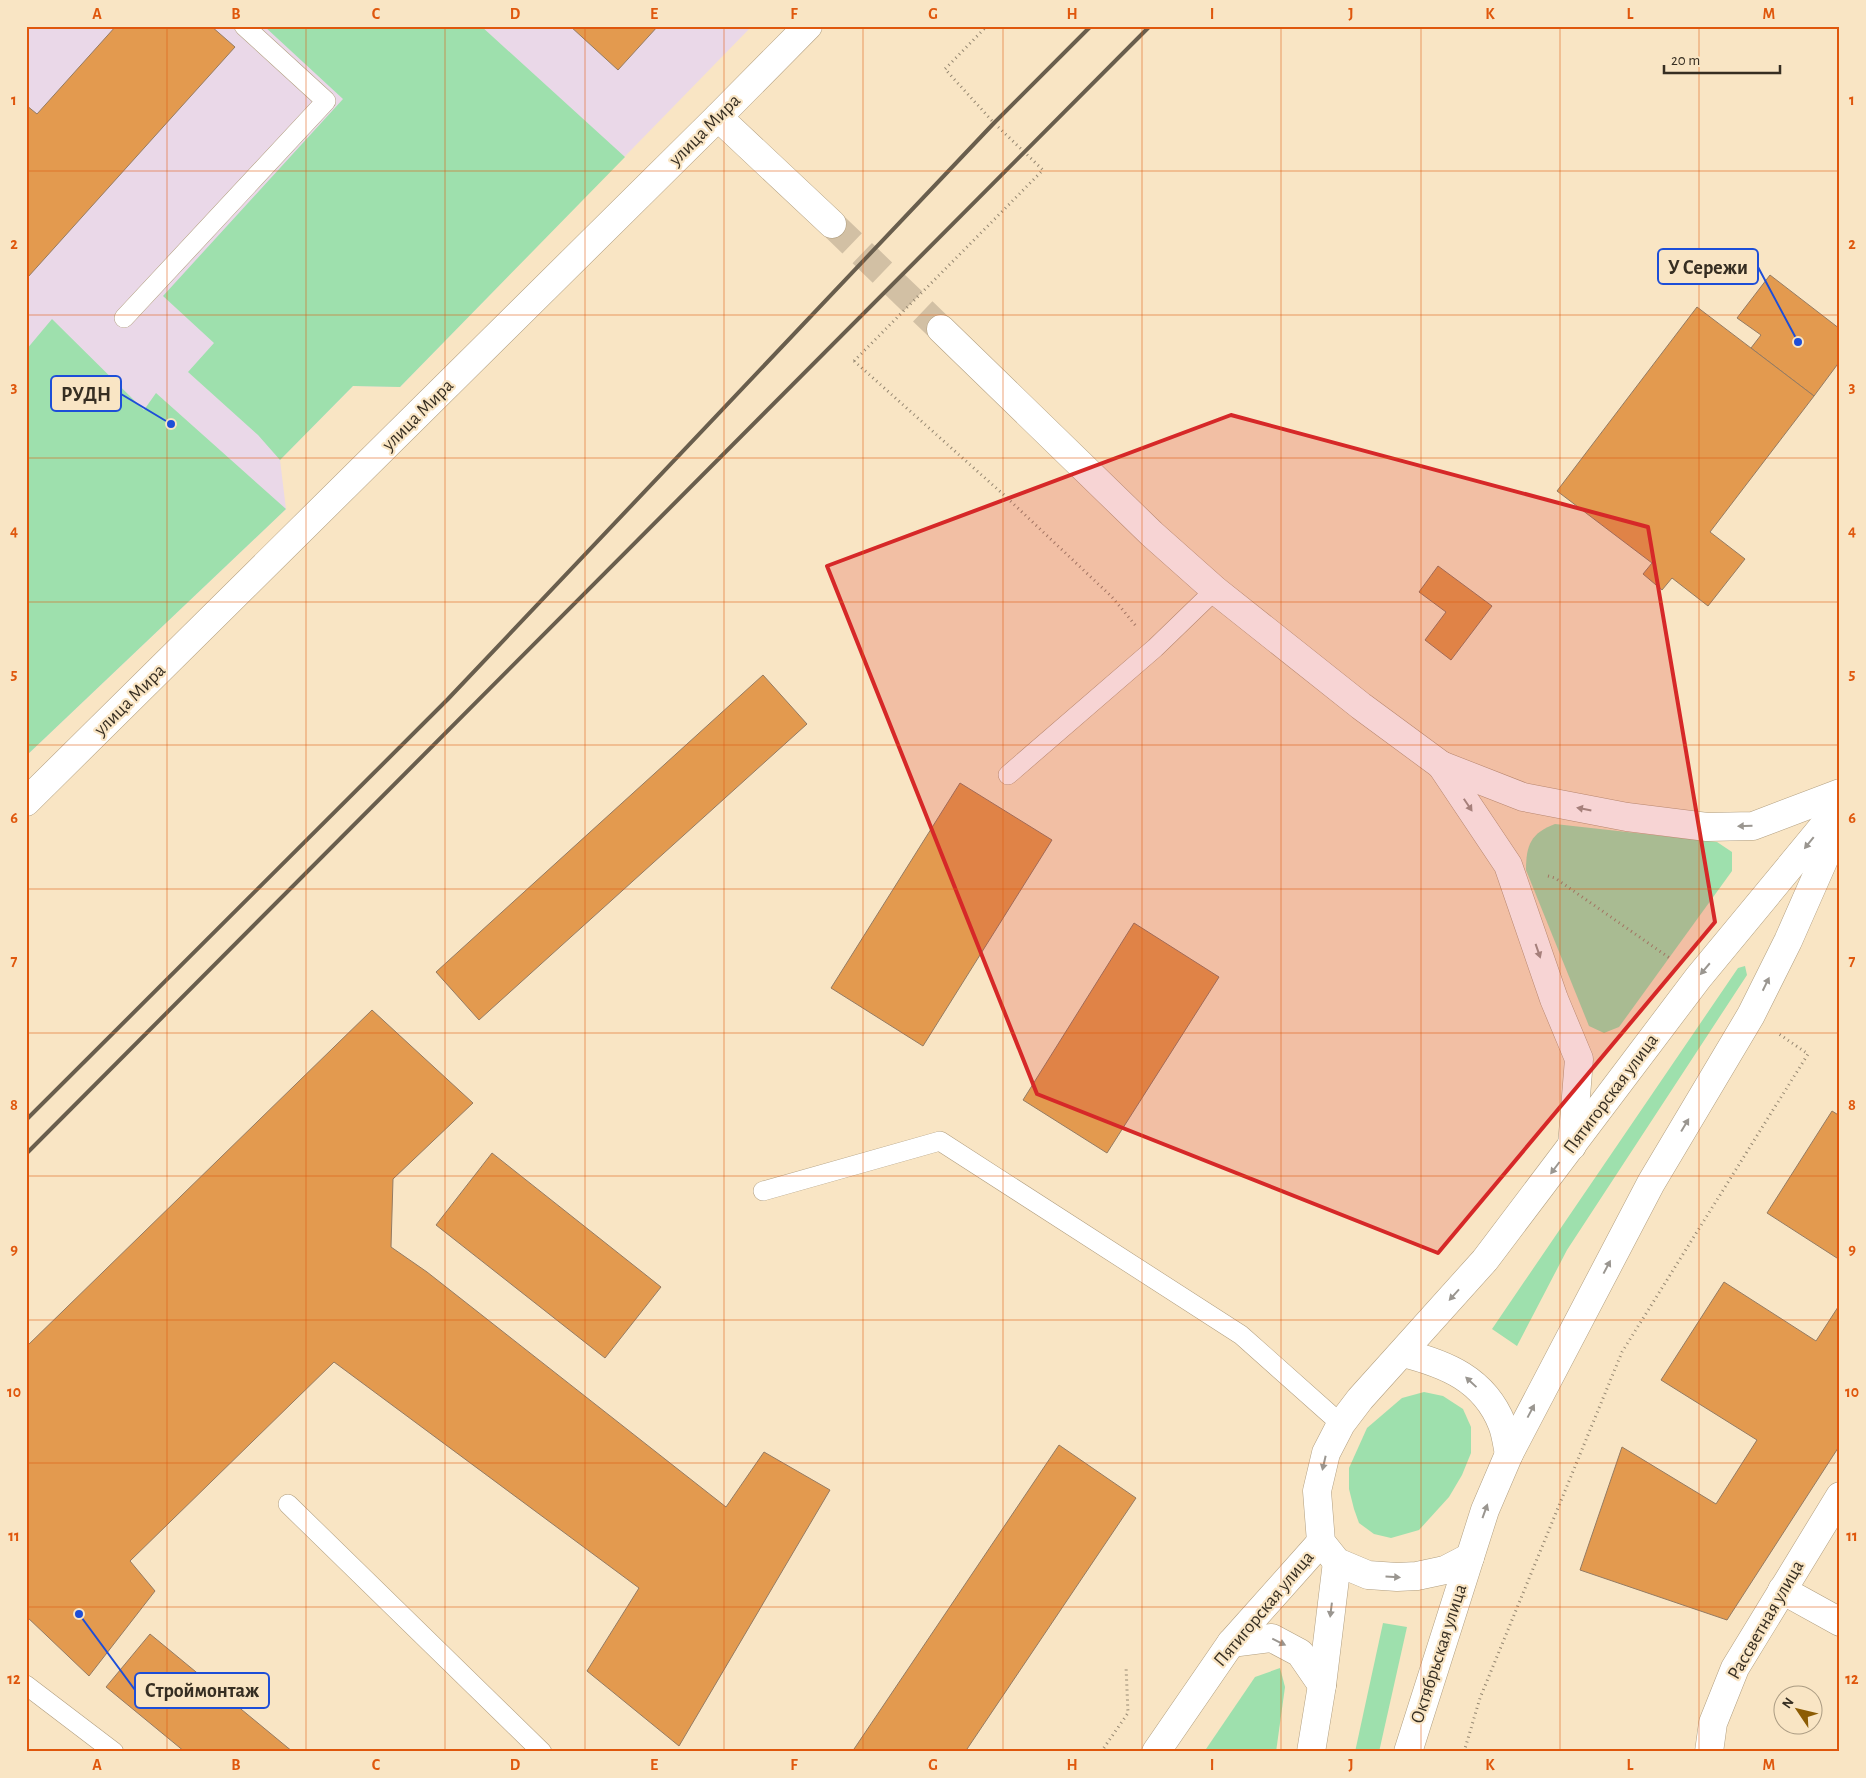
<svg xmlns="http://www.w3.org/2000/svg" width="1866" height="1778" viewBox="0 0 1866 1778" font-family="'Alegreya Sans',sans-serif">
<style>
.education{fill:#ead8e8}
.green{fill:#9ee0ad}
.building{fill:#e39a4f;stroke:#957b62}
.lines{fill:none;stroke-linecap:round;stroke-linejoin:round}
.secondary-tunnel{stroke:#d2c0a4;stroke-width:28;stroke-dasharray:28 14;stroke-linecap:butt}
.lane-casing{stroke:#b19e7f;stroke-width:20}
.street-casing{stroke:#b19e7f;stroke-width:29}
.secondary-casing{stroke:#b19e7f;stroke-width:29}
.path{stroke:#958771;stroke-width:3;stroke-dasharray:1 4;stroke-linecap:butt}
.lane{stroke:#fff;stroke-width:19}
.street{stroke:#fff;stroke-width:28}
.secondary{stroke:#fff;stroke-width:28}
.rail{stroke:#695e4d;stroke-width:4}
.path-bridge{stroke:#958771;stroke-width:3;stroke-dasharray:1 4;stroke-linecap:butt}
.oneway{fill:#9a9690}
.marked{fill:#d62828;fill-opacity:0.2;stroke:#d62828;stroke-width:4;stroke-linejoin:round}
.grid{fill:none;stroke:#df570d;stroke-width:1;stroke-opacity:0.55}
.labels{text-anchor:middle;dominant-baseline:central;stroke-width:4.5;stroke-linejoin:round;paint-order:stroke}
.street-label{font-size:19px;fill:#362e22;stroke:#f9e5c4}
.leader{fill:none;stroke:#1d4ed8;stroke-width:2}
.callout-dot{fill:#1d4ed8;stroke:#f9e5c4;stroke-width:2}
.callout{fill:#f9e5c4;stroke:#1d4ed8;stroke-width:2}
.callout-label{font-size:20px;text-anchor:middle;font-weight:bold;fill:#362e22}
.neatline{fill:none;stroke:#df570d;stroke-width:2}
.grid-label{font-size:16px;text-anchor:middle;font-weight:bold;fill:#df570d}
</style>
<rect width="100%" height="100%" fill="#f9e5c4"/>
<!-- education -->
<polygon class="education" points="26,26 752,26 400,387 353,386 280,460 286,509 26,756"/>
<!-- green -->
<g class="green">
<polygon points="264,26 481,26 625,157 400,387 353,386 280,460 258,435 188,372 214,343 163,296 343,99"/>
<polygon points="52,319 144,410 156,393 286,509 26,756 26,350"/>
<path d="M1555,824L1717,842L1732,852V871L1619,1027L1604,1033L1589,1026L1526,870C1526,845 1531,833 1555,824Z"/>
<polygon points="1745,966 1747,975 1567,1250 1517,1346 1492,1329 1738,968"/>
<polygon points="1424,1392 1443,1396 1463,1409 1471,1427 1471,1453 1462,1475 1449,1497 1419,1530 1391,1538 1374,1534 1359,1523 1354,1509 1349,1489 1349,1468 1367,1428 1402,1398"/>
<polygon points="1383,1623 1407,1627 1379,1752 1355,1752"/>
<polygon points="1280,1668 1285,1687 1276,1752 1204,1752 1255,1677"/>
</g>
<!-- building -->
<g class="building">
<polygon points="116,26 211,26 235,47 28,277 26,275 26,105 37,114"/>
<polygon points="570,26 658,26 618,70"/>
<polygon points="1770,275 1840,329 1840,361 1814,396 1751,348 1761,335 1737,318"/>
<polygon points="1697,307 1814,396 1710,532 1745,559 1708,606 1672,578 1662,590 1643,574 1652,563 1557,491"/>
<polygon points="1438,566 1492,606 1451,660 1425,640 1446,612 1419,592"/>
<polygon points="763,675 807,724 479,1020 436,972"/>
<polygon points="960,783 1052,840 923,1046 831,988"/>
<polygon points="1134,923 1219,977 1107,1153 1023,1100"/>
<polygon points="372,1010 473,1103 393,1179 391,1247 427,1272 726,1507 764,1452 830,1490 679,1746 587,1671 639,1588 334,1362 130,1561 155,1591 89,1676 26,1616 26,1347"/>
<polygon points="1832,1111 1840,1116 1840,1260 1767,1213"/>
<polygon points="492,1153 661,1287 605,1358 436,1225"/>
<polygon points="1724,1282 1816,1341 1840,1304 1840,1445 1727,1620 1580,1570 1622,1447 1716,1504 1757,1440 1661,1380"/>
<polygon points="1059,1445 1136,1498 965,1752 852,1752"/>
<polygon points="150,1634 293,1752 185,1752 106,1687"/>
</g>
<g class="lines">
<!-- secondary-tunnel -->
<polyline class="secondary-tunnel" points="832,224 941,329"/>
<defs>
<g id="lane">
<polyline points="124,318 326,101 244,26"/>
<polyline points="1008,775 1155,648 1215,590"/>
<polyline points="763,1191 940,1141 1241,1335 1341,1424"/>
<polyline points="288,1504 542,1752"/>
<polyline points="26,1685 114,1752"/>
</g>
<g id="street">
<polyline points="26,802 718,117 808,26"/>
<polyline points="1782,1590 1840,1622"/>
<polyline points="1709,1752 1713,1723 1735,1668 1840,1496"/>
</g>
<g id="secondary">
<polyline points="718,117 832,224"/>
<polyline points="941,329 1152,534 1215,590 1361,706 1441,765 1523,797 1627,817 1707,827 1753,826 1840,793"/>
<polyline points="1441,765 1508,865 1554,999 1579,1059 1572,1146"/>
<path d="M1403,1353C1446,1364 1484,1379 1502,1424C1506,1434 1507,1445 1509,1454"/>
<polyline points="1470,1557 1445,1570 1417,1576 1397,1577 1368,1575 1337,1562 1321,1542 1317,1491 1326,1453 1341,1424 1360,1399 1485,1260 1698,978 1840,806"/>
<polyline points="1231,1643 1272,1638 1300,1653 1322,1685"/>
<polyline points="1156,1752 1231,1643 1321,1542"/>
<polyline points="1311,1752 1322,1685 1337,1562"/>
<polyline points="1408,1752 1485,1510 1509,1454 1651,1183 1751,1015 1788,941 1840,823"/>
</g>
</defs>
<!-- lane casing -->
<use href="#lane" class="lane-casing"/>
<!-- street casing -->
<use href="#street" class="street-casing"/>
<!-- secondary casing -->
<use href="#secondary" class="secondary-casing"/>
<!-- path -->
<g class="path">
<polyline points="970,244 1043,170 994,123 945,69 987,26"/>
<polyline points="854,361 1004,495 1112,597 1136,626"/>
<polyline points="1548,876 1555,878 1671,959"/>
<polyline points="1101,1752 1128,1713 1126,1666"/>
<polyline points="1464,1752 1480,1698 1622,1352 1808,1054 1779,1034"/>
</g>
<!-- lane -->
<use href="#lane" class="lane"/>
<!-- street -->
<use href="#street" class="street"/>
<!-- secondary -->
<use href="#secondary" class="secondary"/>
<!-- rail -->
<g class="rail">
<polyline points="26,1120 448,699 994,123 1091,26"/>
<polyline points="26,1154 1150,26"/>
</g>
<!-- path-bridge -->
<polyline class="path-bridge" points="854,361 970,244"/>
</g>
<!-- one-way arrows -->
<defs><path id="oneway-solid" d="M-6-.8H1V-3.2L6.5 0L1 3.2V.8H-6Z" transform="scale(1.25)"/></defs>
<g class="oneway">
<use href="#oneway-solid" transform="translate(1468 805) rotate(56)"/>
<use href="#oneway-solid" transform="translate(1584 809) rotate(-169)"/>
<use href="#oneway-solid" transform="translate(1745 826) rotate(178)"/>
<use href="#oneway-solid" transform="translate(1809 843) rotate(129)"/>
<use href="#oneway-solid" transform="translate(1538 951) rotate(71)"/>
<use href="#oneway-solid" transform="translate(1705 969) rotate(130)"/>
<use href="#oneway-solid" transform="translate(1766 984) rotate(-64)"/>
<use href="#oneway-solid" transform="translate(1685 1125) rotate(-59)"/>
<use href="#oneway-solid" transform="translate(1555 1168) rotate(127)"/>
<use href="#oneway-solid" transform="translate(1607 1267) rotate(-62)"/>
<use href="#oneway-solid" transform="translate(1454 1295) rotate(132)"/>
<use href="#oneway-solid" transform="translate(1471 1382) rotate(-137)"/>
<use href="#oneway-solid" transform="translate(1531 1411) rotate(-62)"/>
<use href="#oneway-solid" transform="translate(1324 1463) rotate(103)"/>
<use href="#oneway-solid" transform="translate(1485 1511) rotate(-70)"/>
<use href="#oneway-solid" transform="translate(1393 1577) rotate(3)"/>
<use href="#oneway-solid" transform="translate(1331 1610) rotate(97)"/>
<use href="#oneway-solid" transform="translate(1279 1642) rotate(26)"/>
</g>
<!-- marked area -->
<path class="marked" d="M1231,415L1648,527L1715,922L1438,1253L1037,1094L827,566Z"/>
<!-- grid -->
<path class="grid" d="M167,26V1752M306,26V1752M445,26V1752M585,26V1752M724,26V1752M863,26V1752M1003,26V1752M1142,26V1752M1281,26V1752M1421,26V1752M1560,26V1752M1699,26V1752M26,171H1840M26,315H1840M26,458H1840M26,602H1840M26,745H1840M26,889H1840M26,1033H1840M26,1176H1840M26,1320H1840M26,1463H1840M26,1607H1840"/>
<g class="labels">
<!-- street labels -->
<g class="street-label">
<text transform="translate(705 130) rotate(-45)">улица Мира</text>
<text transform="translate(418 415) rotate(-45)">улица Мира</text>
<text transform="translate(130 700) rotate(-45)">улица Мира</text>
<text transform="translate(1611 1094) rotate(-53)">Пятигорская улица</text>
<text transform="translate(1264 1609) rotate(-50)">Пятигорская улица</text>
<text transform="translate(1766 1620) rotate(-60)">Рассветная улица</text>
<text transform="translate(1439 1654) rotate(-72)">Октябрьская улица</text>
</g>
</g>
<!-- callouts -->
<path class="leader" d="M1798 342L1758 267M171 424L121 394M79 1614L135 1690"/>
<g class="callout-dot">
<circle cx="1798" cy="342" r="5"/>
<circle cx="171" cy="424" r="5"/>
<circle cx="79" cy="1614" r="5"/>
</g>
<g class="callout">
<rect x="1658" y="249" width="100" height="35" rx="5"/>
<rect x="51" y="376" width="70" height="35" rx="5"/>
<rect x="135" y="1673" width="134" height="35" rx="5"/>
</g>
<g class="callout-label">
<text x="1708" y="274">У Сережи</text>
<text x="86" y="401">РУДН</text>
<text x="202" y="1697">Строймонтаж</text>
</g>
<!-- border -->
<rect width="1866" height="1778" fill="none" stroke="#f9e5c4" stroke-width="55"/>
<!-- north arrow -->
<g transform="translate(1798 1710) rotate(305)"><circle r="24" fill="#f9e5c4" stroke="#ab9c83"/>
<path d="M0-4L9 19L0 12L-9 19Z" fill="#8c5c04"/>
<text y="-8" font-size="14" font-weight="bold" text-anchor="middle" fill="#362e22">N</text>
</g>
<!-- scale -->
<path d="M1664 65v8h116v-8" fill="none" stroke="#362e22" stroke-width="2.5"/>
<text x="1671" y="65" font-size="15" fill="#362e22" stroke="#f9e5c4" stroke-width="4" paint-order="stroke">20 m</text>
<rect x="28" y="28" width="1810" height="1722" class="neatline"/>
<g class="grid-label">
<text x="97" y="19">A</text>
<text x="236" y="19">B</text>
<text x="376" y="19">C</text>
<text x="515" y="19">D</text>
<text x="654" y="19">E</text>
<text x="794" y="19">F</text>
<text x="933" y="19">G</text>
<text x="1072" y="19">H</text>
<text x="1212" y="19">I</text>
<text x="1351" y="19">J</text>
<text x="1490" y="19">K</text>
<text x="1630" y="19">L</text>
<text x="1769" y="19">M</text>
<text x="14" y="105">1</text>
<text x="1852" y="105">1</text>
<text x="14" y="249">2</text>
<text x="1852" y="249">2</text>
<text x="14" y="392">3</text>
<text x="1852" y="392">3</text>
<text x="14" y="536">4</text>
<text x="1852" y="536">4</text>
<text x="14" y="679">5</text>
<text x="1852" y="679">5</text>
<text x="14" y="823">6</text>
<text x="1852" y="823">6</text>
<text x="14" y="966">7</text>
<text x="1852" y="966">7</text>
<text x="14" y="1110">8</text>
<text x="1852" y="1110">8</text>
<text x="14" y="1254">9</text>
<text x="1852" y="1254">9</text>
<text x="14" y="1397">10</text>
<text x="1852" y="1397">10</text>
<text x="14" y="1541">11</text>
<text x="1852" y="1541">11</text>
<text x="14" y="1684">12</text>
<text x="1852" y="1684">12</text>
<text x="97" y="1770">A</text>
<text x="236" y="1770">B</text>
<text x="376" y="1770">C</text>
<text x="515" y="1770">D</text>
<text x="654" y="1770">E</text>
<text x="794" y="1770">F</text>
<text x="933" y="1770">G</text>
<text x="1072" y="1770">H</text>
<text x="1212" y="1770">I</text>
<text x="1351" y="1770">J</text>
<text x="1490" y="1770">K</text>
<text x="1630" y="1770">L</text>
<text x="1769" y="1770">M</text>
</g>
</svg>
